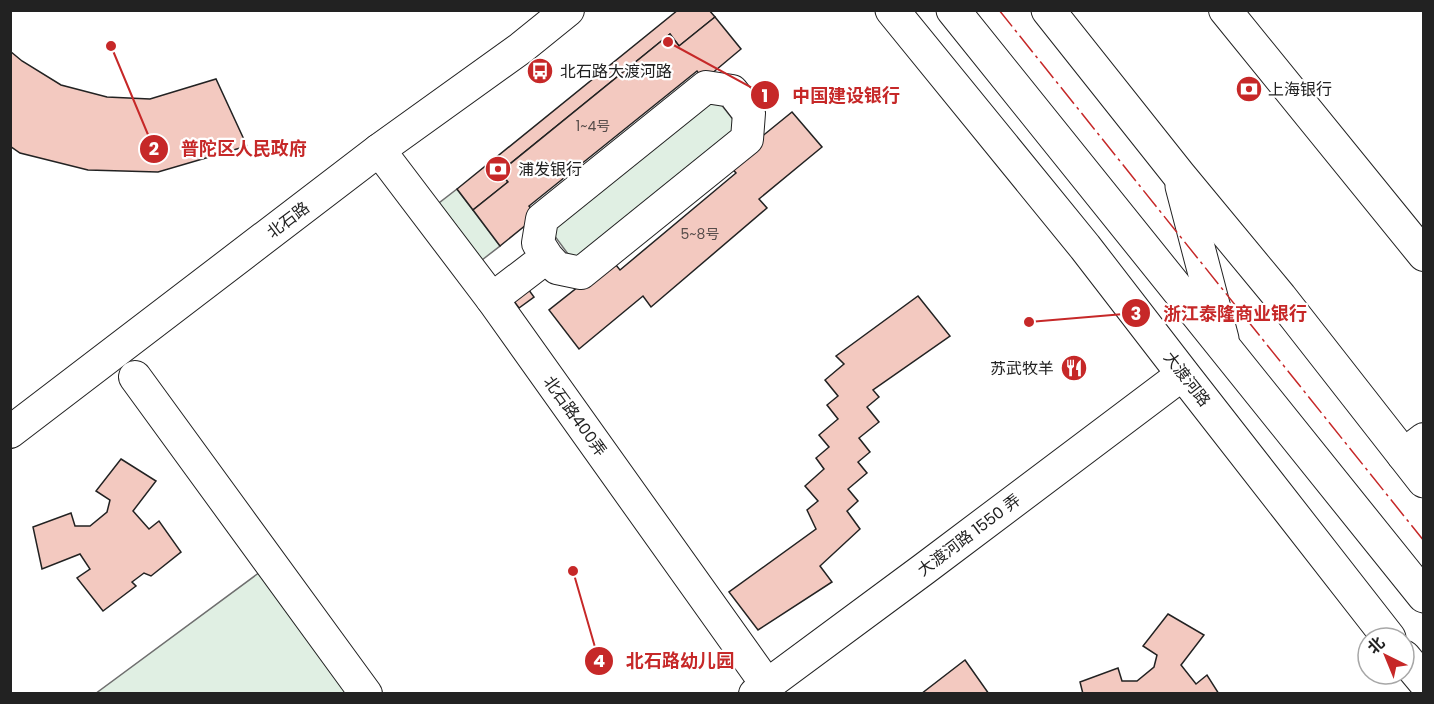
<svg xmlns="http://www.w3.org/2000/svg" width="1434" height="704" viewBox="0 0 1434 704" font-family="Poppins,'Noto Sans SC',sans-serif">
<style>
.green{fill:#e0efe3;stroke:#6f6f6f;stroke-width:1.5}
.building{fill:#f3c9c0;stroke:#222;stroke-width:1.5}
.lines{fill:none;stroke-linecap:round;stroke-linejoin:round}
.minor-casing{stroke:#222;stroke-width:34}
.major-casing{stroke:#222;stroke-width:35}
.minor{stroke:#fff;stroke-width:32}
.major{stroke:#fff;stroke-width:33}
.power{stroke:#c62828;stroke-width:1.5;stroke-dasharray:21 4.5 3 4.5;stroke-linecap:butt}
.labels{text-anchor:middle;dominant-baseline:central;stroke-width:4.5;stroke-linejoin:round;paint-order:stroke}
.number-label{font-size:14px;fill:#564c4a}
.poi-label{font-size:16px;fill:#222;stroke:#fff;text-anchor:start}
.street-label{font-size:16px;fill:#222;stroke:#fff}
.leader{fill:none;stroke:#c62828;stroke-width:2}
.callout-dot{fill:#c62828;stroke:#fff;stroke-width:2}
.mark-label{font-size:18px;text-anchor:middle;font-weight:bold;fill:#fff}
.callout-label{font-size:18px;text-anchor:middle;font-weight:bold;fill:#c62828;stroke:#fff;stroke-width:4.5;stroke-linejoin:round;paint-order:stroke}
</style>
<rect width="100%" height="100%" fill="#fff"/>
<!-- green -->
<g class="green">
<polygon points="716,98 739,127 585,262 571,258 551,231"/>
<polygon points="457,189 500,246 482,260 439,203"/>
<polygon points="260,572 355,694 95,694"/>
</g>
<!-- building -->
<g class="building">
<polygon points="678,10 709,10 715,17 679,46 670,34 500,172 508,182 473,210 457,189"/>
<polygon points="715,17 741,49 704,80 697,71 529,206 537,216 500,246 473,210 508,182 500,172 670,34 679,46"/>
<polygon points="10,51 22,61 61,85 107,97 150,99 216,79 247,146 158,172 88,170 20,153 10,146"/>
<polygon points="792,112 822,147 759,199 767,208 651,307 643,296 579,349 549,310 612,260 620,270 736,173 728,164"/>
<polygon points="523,282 534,297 519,308 508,293"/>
<polygon points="918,296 950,336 873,390 879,397 867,407 879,422 859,438 870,452 858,462 867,473 848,489 858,501 847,511 860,529 820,566 832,582 758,630 729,592 816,529 807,510 818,501 805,486 824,469 816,458 829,447 819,435 838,419 827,405 838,396 825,380 844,364 836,356"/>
<polygon points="121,459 156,481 133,511 149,529 159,521 181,552 151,576 144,573 132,582 136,586 103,611 77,578 90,569 80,554 42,569 33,527 71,513 75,526 90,526 107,512 110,500 96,491"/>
<polygon points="1168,614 1204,635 1181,665 1196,684 1207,675 1219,694 1083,694 1080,682 1118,668 1122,681 1137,681 1154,667 1157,655 1143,646"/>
<polygon points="965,660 989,694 921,694"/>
</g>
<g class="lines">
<defs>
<g id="minor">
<polyline points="1225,10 1424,255"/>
<polyline points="379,150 492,299 767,685"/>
<polyline points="492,299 547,257 557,268 581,273 747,139 749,113 732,91 706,87 542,219 538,243 547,257"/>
<polyline points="135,377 366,694"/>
<polyline points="10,432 379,150 521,48 568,10"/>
<polyline points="1403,455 1424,439"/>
<polyline points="755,694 924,569 1183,374"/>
</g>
<g id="major">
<polyline points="892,10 1085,247 1183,374 1389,638"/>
<polyline points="953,10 1424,596"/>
<polyline points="1048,10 1179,175 1280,297 1424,481"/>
<polyline points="1182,186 1222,339"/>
<polyline points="1404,657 1424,681"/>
</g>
</defs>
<!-- minor casing -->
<use href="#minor" class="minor-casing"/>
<!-- major casing -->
<use href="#major" class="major-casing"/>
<!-- minor -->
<use href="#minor" class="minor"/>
<!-- major -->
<use href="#major" class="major"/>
<!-- power -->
<polyline class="power" points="999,10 1424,541"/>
</g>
<!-- icons -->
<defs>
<symbol id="bus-disc" viewBox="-11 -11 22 22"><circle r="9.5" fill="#c62828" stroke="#fff"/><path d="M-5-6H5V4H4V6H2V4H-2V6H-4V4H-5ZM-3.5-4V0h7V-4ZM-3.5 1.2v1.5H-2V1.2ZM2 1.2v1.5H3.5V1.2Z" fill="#fff"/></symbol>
<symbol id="bank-disc" viewBox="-11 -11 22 22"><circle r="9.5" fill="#c62828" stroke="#fff"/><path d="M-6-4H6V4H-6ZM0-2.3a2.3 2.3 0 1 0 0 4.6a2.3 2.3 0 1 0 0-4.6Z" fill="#fff"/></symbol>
<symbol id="restaurant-disc" viewBox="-11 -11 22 22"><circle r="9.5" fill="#c62828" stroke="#fff"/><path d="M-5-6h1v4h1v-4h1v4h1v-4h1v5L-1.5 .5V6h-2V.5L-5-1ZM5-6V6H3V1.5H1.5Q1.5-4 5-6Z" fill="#fff"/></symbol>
</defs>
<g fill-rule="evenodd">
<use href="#bus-disc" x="525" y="56" width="30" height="30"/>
<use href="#bank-disc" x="1234" y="74" width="30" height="30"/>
<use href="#bank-disc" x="483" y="154" width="30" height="30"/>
<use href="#restaurant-disc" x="1059" y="353" width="30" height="30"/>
</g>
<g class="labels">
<!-- number labels -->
<g class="number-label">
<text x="593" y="126">1~4号</text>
<text x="700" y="234">5~8号</text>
</g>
<!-- poi labels -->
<g class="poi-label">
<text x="560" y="71">北石路大渡河路</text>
<text x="1268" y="89">上海银行</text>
<text x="518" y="169">浦发银行</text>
<text x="1054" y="368" text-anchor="end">苏武牧羊</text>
</g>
<!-- street labels -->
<g class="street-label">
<text transform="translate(288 220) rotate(-37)">北石路</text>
<text transform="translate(1187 379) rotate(52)">大渡河路</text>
<text transform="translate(575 416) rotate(54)">北石路400弄</text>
<text transform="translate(969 535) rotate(-37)">大渡河路 1550 弄</text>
</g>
</g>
<!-- callouts -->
<path class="leader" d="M668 42L765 95M111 46L154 149M1029 322L1136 313M573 571L599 661"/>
<g class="callout-dot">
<circle cx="668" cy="42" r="6"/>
<circle cx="111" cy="46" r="6"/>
<circle cx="1029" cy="322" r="6"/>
<circle cx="573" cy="571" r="6"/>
<circle cx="765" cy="95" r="15"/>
<circle cx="154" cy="149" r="15"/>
<circle cx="1136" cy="313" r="15"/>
<circle cx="599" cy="661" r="15"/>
</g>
<g class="mark-label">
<text x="765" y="102">1</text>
<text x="154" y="155">2</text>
<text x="1136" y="320">3</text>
<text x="599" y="667">4</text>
</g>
<g class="callout-label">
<text x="846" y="102">中国建设银行</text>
<text x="244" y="155">普陀区人民政府</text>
<text x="1235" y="320">浙江泰隆商业银行</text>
<text x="680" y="667">北石路幼儿园</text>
</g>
<!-- border -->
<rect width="1434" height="704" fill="none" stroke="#222222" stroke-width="24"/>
<!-- north arrow -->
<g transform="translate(1386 656) rotate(317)"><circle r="28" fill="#ffffff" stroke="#a7a7a7" stroke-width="1.5"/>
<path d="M0-4.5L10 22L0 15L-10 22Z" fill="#c62828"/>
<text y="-9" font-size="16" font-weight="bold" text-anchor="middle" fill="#222222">北</text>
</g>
</svg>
